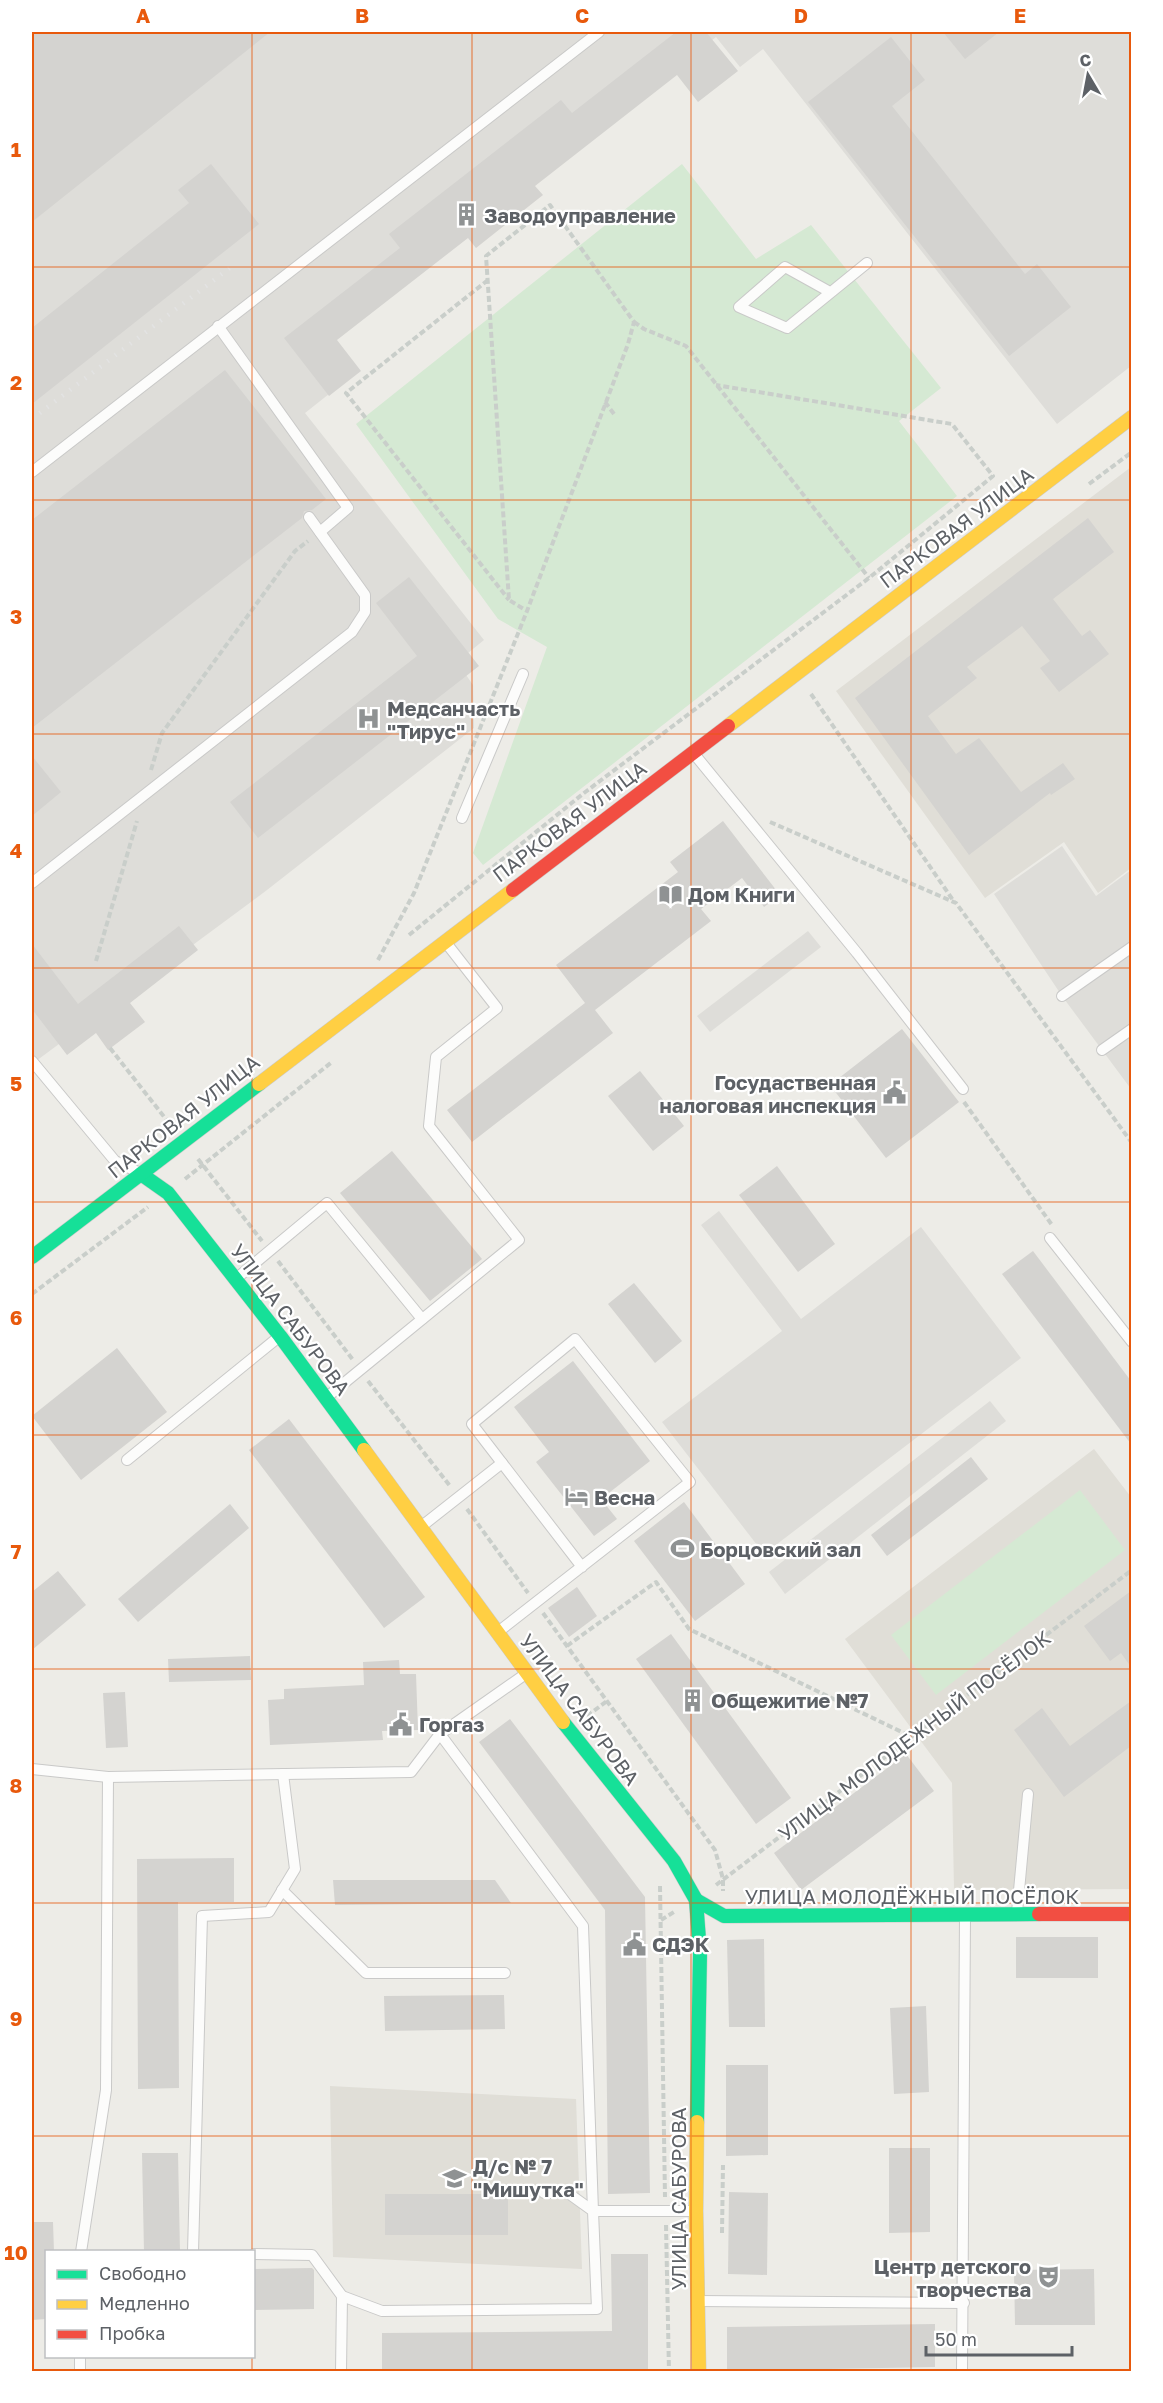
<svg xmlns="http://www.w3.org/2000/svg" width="1163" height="2403" viewBox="0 0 1163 2403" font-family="'Golos Text',sans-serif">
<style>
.industrial{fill:#deddd9}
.education{fill:#e0ded7}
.green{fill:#d5e9d3}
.building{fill:#d4d3d0}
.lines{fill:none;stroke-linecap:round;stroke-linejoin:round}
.lane-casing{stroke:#c9c9c8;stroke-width:12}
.fast-casing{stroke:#cacac9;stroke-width:15}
.slow-casing{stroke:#cacac9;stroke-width:15}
.jam-casing{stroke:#cacac9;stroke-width:15}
.path{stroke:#c9ceca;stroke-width:4;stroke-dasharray:6 3;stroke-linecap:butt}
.lane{stroke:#fcfcfb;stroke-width:10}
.fast{stroke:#16e098;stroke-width:14}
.slow{stroke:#ffcf43;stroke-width:14}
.jam{stroke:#f24e42;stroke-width:14}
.rail{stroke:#e3e3e3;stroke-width:4.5;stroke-dasharray:1.5 8;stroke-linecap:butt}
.grid{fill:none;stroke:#e8590c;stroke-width:1.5;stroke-opacity:0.55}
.labels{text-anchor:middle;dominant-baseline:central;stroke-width:4.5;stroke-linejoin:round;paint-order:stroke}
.poi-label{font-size:20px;font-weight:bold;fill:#5d6166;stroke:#fff;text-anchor:start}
.street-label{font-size:20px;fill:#5d6166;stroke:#fff}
.neatline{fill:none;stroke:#e8590c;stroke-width:2}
.grid-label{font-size:20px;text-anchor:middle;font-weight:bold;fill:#e8590c}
</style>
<rect width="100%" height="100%" fill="#edece7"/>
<!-- industrial -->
<g class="industrial">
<polygon points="32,32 1131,32 1131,366 1057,424 763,49 740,67 716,37 300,356 329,394 305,413 484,640 457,662 473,685 474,728 267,890 32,1064"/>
<polygon points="1062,846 1096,896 1131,870 1131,1089 1062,996 994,894"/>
<polygon points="808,931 821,947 710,1032 697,1016"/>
<polygon points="719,1211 801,1319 921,1227 1021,1358 764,1554 662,1422 782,1331 701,1225"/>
<polygon points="990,1401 1006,1421 785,1594 769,1572"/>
</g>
<!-- education -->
<g class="education">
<polygon points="1131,467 1131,868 1098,893 1064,842 985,898 836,691"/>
<polygon points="1094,1449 1131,1497 1131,1889 954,1890 952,1783 845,1639"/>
<polygon points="330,2086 576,2099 582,2269 333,2257"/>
</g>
<!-- green -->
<g class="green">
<polygon points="682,164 756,259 811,225 941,388 899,421 957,496 483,865 473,853 547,647 498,619 356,424"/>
<polygon points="1080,1490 1125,1550 936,1695 891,1635"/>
</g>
<!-- building -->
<g class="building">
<polygon points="32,32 270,32 32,222"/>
<polygon points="676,32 706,32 738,71 698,102 677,75 535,186 543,195 476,248 468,238 337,340 361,371 329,396 284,338 400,248 389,234 561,100 572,113"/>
<polygon points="943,32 999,32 965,59"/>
<polygon points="891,37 925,80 892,106 1025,274 1037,264 1071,307 1009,356 808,102"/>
<polygon points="211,164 259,224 32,404 32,328 189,203 178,190"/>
<polygon points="225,370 326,499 312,510 304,511 302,518 32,728 32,520"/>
<polygon points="1088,518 1114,552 1053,599 1082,636 1090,630 1109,654 1059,692 1040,668 1050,661 1022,626 967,667 977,678 928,716 956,754 979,738 1021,792 1063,763 1075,779 1051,795 1050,793 969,855 855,698"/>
<polygon points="409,577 479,666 258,838 230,802 417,656 376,603"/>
<polygon points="32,756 61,792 32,816"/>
<polygon points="723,821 780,895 764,907 742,878 701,909 711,921 595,1010 613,1033 472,1142 447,1110 585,1003 556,965 678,872 670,862"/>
<polygon points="179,926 198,950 130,1003 145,1022 108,1050 96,1033 67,1055 32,1009 32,944 78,1004"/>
<polygon points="902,1029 959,1102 886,1158 830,1085"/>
<polygon points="640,1071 684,1126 653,1151 608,1096"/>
<polygon points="392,1151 482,1259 430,1301 340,1193"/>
<polygon points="777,1166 835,1244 798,1272 739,1195"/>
<polygon points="1033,1251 1131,1381 1131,1444 1002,1274"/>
<polygon points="634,1283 682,1341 655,1363 608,1304"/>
<polygon points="117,1348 167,1412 81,1480 32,1416"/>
<polygon points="573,1361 650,1461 601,1499 617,1519 594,1536 536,1462 549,1452 514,1407"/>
<polygon points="289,1419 425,1597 384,1628 249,1450"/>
<polygon points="971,1457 988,1479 887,1556 871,1535"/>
<polygon points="684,1502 745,1584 695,1621 634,1541"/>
<polygon points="230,1504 249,1528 138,1622 118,1599"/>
<polygon points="58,1571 86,1605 32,1650 32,1592"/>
<polygon points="577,1587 597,1616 569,1637 548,1608"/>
<polygon points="1131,1591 1131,1667 1121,1653 1110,1661 1084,1626"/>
<polygon points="671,1634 791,1798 756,1824 636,1659"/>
<polygon points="250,1656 251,1680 169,1682 168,1659"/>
<polygon points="399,1660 400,1674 416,1674 418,1730 382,1731 383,1740 270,1745 268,1700 284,1699 284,1689 364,1685 363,1662"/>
<polygon points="125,1692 128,1747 106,1748 103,1693"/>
<polygon points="1131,1701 1131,1746 1064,1797 1014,1730 1042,1708 1070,1746"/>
<polygon points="510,1719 645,1897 650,2193 608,2194 605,1910 479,1742"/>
<polygon points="906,1754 934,1791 801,1890 774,1853"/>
<polygon points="234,1858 234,1902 178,1902 179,2088 138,2089 137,1859"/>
<polygon points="333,1880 495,1880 511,1903 335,1905"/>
<rect x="1016" y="1937" width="82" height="41"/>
<polygon points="764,1939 765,2027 729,2027 727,1940"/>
<polygon points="504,1995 505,2029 385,2031 384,1996"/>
<polygon points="926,2006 929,2092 894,2094 890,2008"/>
<polygon points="726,2065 768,2065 768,2155 726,2156"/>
<polygon points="889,2148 930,2148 930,2232 889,2233"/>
<polygon points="142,2153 178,2153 180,2252 144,2252"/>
<polygon points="729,2192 768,2193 767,2275 728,2274"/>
<rect x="385" y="2194" width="123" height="41"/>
<polygon points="32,2222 53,2222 54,2252 46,2252 46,2319 32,2320"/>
<polygon points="611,2254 648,2254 648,2369 382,2371 382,2333 612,2331"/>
<polygon points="312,2268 314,2270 314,2309 254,2310 254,2269"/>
<polygon points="1094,2269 1095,2325 1015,2325 1014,2270"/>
<polygon points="935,2324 935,2367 727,2371 727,2327"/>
</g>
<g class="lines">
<defs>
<g id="lane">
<polyline points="830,292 785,267 739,307 787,328 867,263"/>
<polyline points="218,326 348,508 320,532"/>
<polyline points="32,472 599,32"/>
<polyline points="695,755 857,953 963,1089"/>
<polyline points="462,818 523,674"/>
<polyline points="32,883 352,632 365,612 365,595 309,517"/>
<polyline points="1062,996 1132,947"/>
<polyline points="1102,1050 1132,1029"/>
<polyline points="32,1061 115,1161 138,1172"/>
<polyline points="1050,1238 1132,1342"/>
<polyline points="237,1278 327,1203 422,1319"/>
<polyline points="327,1397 519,1240 429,1126 436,1057 497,1008 447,944"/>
<polyline points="127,1460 280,1336"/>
<polyline points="422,1526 502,1463"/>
<polyline points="498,1632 690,1482 575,1339 472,1424 582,1567"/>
<polyline points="440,1734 583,1926 593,2211 696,2211"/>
<polyline points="32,1769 108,1777 411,1772 440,1734 527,1673"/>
<polyline points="282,1890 366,1973 505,1973"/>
<polyline points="1017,1912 1028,1794"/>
<polyline points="81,2252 106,2090 108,1777"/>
<polyline points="193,2252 202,1916 269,1912 295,1869 283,1774"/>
<polyline points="254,2254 312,2255 342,2296"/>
<polyline points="698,2301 964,2303"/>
<polyline points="80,2372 80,2356"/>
<polyline points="341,2372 342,2296 382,2311 597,2309 593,2211 568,2193 544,2193"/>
<polyline points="962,2372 965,1916"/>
</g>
<g id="fast">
<polyline points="141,1174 168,1193 280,1336 364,1450"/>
<polyline points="32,1257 259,1084"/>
<polyline points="563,1722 674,1861 696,1900 700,1953 697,2122"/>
<polyline points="696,1900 724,1916 1039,1914"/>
</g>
<g id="slow">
<polyline points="728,726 1132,417"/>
<polyline points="259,1084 513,890"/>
<polyline points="364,1450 563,1722"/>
<polyline points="697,2122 696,2211 699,2372"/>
</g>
<g id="jam">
<polyline points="513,890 728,726"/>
<polyline points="1039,1914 1132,1914"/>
</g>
</defs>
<!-- lane casing -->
<use href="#lane" class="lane-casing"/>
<!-- fast casing -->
<use href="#fast" class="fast-casing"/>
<!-- slow casing -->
<use href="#slow" class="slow-casing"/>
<!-- jam casing -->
<use href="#jam" class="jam-casing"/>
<!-- path -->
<g class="path">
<polyline points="488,280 346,393 509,600"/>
<polyline points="634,322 644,329 686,346 869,578"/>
<polyline points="605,402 614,414"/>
<polyline points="1089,484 1132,452"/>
<polyline points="811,694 955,903"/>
<polyline points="151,770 162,733 295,551 308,541"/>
<polyline points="770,822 956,903 1132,1143"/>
<polyline points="409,935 584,793 869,578 993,476 952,424 716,385"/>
<polyline points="378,960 414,893 527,611 628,344 634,322 550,205 486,256 509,600 527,611"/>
<polyline points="96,961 137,821"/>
<polyline points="110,1048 169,1123"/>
<polyline points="964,1102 1052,1225"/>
<polyline points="198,1159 262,1241"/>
<polyline points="185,1179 332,1062"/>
<polyline points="278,1261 353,1360"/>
<polyline points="32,1294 148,1207"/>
<polyline points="368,1381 450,1486"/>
<polyline points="467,1509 528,1593"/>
<polyline points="543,1613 715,1850 723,1879 723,1891"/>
<polyline points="567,1646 656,1582 689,1629 912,1737"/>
<polyline points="587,1716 607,1701"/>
<polyline points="716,1885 1132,1570"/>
<polyline points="660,1886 665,2197"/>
<polyline points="661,1920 674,1912"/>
<polyline points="666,2225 669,2372"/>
<polyline points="722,2233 723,2165"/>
</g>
<!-- lane -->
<use href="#lane" class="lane"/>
<!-- fast -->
<use href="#fast" class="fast"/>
<!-- slow -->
<use href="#slow" class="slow"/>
<!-- jam -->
<use href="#jam" class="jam"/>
<!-- rail -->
<polyline class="rail" points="32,419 231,267"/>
</g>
<!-- grid -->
<path class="grid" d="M252,32V2252M472,32V2372M691,32V2372M911,32V2372M32,267H1132M32,500H1132M32,734H1132M32,968H1132M32,1202H1132M32,1435H1132M32,1669H1132M32,1903H1132M32,2136H1132M252,2356V2372"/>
<!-- icons -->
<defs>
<symbol id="building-bare" viewBox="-9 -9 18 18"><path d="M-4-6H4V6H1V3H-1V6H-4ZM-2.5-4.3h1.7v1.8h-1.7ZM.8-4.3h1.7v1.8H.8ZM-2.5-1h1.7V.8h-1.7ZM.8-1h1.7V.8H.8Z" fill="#8f9293" stroke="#fff" stroke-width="2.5" paint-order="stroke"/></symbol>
<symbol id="hospital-bare" viewBox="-9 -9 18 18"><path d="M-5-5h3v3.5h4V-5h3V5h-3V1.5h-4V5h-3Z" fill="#8f9293" stroke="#fff" stroke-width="2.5" paint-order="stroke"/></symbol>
<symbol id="library-bare" viewBox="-9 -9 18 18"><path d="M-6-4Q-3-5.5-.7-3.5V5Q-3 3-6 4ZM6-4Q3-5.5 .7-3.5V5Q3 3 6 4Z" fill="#8f9293" stroke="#fff" stroke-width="2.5" paint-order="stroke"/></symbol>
<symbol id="civic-bare" viewBox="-9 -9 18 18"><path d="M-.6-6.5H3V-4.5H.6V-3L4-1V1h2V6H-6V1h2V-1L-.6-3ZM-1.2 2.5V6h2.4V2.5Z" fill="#8f9293" stroke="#fff" stroke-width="2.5" paint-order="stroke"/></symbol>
<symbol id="hotel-bare" viewBox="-9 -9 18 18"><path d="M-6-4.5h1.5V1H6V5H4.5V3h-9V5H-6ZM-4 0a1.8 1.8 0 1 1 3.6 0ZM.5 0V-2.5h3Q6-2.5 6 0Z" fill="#8f9293" stroke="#fff" stroke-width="2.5" paint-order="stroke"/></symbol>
<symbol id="stadium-bare" viewBox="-9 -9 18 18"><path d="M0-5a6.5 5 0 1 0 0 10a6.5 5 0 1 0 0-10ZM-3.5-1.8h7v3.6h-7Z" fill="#8f9293" stroke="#fff" stroke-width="2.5" paint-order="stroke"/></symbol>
<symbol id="school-bare" viewBox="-9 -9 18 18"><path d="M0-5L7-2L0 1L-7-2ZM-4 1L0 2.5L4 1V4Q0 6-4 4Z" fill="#8f9293" stroke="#fff" stroke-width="2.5" paint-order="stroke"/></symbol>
<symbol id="theatre-bare" viewBox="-9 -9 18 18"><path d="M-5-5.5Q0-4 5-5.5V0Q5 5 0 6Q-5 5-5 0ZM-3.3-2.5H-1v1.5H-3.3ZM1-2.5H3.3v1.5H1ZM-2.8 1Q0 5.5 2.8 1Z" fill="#8f9293" stroke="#fff" stroke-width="2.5" paint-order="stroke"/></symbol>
</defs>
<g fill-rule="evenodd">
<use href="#building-bare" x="450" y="198" width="33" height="33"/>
<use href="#hospital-bare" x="352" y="702" width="33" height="33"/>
<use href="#library-bare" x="654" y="878" width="33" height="33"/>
<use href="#civic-bare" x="878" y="1076" width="33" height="33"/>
<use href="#hotel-bare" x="560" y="1480" width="33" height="33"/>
<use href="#stadium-bare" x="666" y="1532" width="33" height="33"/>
<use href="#building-bare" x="676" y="1684" width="33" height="33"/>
<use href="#civic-bare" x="384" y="1708" width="33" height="33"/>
<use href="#civic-bare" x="618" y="1928" width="33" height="33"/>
<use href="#school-bare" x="438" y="2162" width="33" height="33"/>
<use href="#theatre-bare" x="1032" y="2260" width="33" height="33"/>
</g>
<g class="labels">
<!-- poi labels -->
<g class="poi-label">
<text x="484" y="215">Заводоуправление</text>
<text x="387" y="708">Медсанчасть<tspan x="387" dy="23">"Тирус"</tspan></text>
<text x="688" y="894">Дом Книги</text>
<text x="876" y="1082" text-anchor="end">Госудаственная<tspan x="876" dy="23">налоговая инспекция</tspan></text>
<text x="594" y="1497">Весна</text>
<text x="700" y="1549">Борцовский зал</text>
<text x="711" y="1700">Общежитие №7</text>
<text x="419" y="1724">Горгаз</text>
<text x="652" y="1944">СДЭК</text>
<text x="473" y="2166">Д/с № 7<tspan x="473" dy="23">"Мишутка"</tspan></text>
<text x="1031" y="2266" text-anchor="end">Центр детского<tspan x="1031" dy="23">творчества</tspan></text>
</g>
<!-- street labels -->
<g class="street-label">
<text transform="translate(956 527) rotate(-37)">ПАРКОВАЯ УЛИЦА</text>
<text transform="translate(569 821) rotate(-37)">ПАРКОВАЯ УЛИЦА</text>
<text transform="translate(183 1116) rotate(-38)">ПАРКОВАЯ УЛИЦА</text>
<text transform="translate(291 1319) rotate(53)">УЛИЦА САБУРОВА</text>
<text transform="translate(580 1709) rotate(53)">УЛИЦА САБУРОВА</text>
<text transform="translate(914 1735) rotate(-37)">УЛИЦА МОЛОДЕЖНЫЙ ПОСЁЛОК</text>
<text x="912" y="1896">УЛИЦА МОЛОДЁЖНЫЙ ПОСЁЛОК</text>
<text transform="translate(678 2199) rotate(-90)">УЛИЦА САБУРОВА</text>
</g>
</g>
<!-- border -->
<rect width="1163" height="2403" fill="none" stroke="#ffffff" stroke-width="66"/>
<!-- legend -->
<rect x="45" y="2250" width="210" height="108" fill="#ffffff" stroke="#bec0c2" stroke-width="1.5"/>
<rect x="57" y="2270" width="30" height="9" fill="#16e098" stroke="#bec0c2" stroke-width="1.5"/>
<text x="99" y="2280" font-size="18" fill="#5d6166">Свободно</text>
<rect x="57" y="2300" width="30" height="9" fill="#ffcf43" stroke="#bec0c2" stroke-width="1.5"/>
<text x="99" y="2310" font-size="18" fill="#5d6166">Медленно</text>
<rect x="57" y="2330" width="30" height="9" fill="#f24e42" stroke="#bec0c2" stroke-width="1.5"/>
<text x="99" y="2340" font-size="18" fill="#5d6166">Пробка</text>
<!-- north arrow -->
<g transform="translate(1088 75) rotate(350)" stroke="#ffffff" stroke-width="4.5" paint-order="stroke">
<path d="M0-4.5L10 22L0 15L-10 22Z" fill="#5d6166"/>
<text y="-9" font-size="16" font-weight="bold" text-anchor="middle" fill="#5d6166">С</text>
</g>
<!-- scale -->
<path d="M926 2346v9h146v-9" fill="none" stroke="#5d6166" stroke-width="3"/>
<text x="935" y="2346" font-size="18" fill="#5d6166" stroke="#ffffff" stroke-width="4.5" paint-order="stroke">50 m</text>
<rect x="33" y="33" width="1097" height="2337" class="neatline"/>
<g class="grid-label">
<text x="143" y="23">A</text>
<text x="362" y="23">B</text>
<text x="582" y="23">C</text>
<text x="801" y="23">D</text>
<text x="1020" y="23">E</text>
<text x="16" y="157">1</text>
<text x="16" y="390">2</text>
<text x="16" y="624">3</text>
<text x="16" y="858">4</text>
<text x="16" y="1091">5</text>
<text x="16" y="1325">6</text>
<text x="16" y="1559">7</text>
<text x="16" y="1793">8</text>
<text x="16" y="2026">9</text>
<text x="16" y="2260">10</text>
</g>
</svg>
